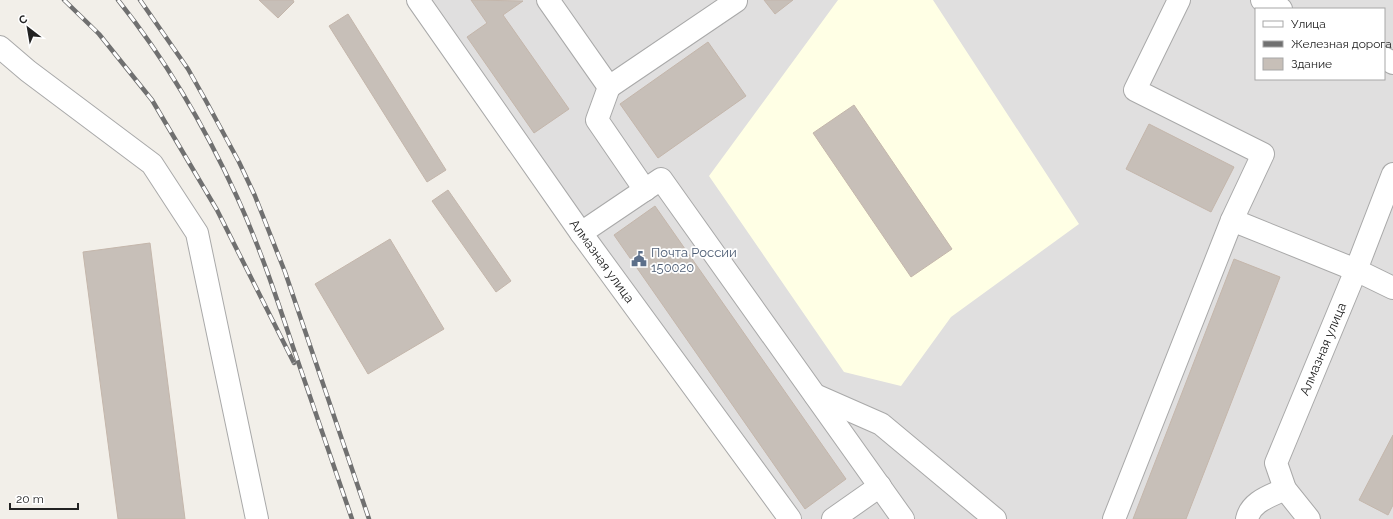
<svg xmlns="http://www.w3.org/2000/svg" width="1393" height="519" viewBox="0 0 1393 519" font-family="Raleway,sans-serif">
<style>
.residential{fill:#e0dfdf;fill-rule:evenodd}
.education{fill:#ffffe5}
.building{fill:#c7bfb8;stroke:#c4b6ab}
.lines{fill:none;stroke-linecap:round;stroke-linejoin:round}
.minor-casing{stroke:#a9a9a9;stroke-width:24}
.minor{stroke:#fff;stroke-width:22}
.rail-casing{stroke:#707070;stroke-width:4.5}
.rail{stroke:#fff;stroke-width:3;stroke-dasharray:9;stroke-linecap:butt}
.labels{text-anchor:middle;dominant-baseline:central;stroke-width:3.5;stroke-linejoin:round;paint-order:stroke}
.service-label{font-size:13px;fill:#4e5e75;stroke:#fff;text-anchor:start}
.street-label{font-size:13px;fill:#222;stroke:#fff}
</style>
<rect width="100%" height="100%" fill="#f2efe9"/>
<!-- residential -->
<path class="residential" d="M428,0H1393V519H798ZM1256,9H1384V79H1256Z"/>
<!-- education -->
<polygon class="education" points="838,0 933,0 1079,224 951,317 901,386 844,372 709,176"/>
<!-- building -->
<g class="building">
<polygon points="259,0 293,0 294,2 278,18"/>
<polygon points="471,0 523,1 503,15 569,109 534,133 467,37 487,23"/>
<polygon points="764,0 793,0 775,14"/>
<polygon points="348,14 446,170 427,182 329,26"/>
<polygon points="708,42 746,96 658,158 620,104"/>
<polygon points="854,105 952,249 911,277 813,133"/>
<polygon points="1149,124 1234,167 1211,212 1126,169"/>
<polygon points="448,190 511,281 496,292 432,201"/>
<polygon points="655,206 846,479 805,509 614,235"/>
<polygon points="390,239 444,329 368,374 315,284"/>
<polygon points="150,243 185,519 118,519 83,252"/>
<polygon points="1234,259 1280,277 1186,519 1133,519"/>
<polygon points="1393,435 1393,505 1388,515 1359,500"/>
</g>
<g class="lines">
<defs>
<g id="minor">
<polyline points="418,0 581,233 790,519"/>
<polyline points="548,0 609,87 736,1 735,0"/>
<polyline points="1179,0 1135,90 1263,154 1232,220"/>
<polyline points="1262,0 1281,9"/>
<polyline points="0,47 28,71 152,164 197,233 257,519"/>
<polyline points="1384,58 1393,63"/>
<polyline points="609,87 597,120 645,190"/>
<polyline points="581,233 661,179 903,519"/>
<polyline points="815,395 881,424 995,519"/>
<polyline points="833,519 880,486"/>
<polyline points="1114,519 1232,220 1356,270 1393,288"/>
<path d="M1247,519C1251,501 1271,496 1285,489"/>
<polyline points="1309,519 1285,489 1276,463 1356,270 1393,174"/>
</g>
</defs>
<!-- minor casing -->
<use href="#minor" class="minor-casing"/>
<!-- minor -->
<use href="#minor" class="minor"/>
<defs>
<g id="rail">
<polyline points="64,0 99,34 152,100 217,210 294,363"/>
<path d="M118,0C166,60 205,127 237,197C259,245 276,296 293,347C313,404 332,462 352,519"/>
<polyline points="140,0 188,69 206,101 239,162 255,196 285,272 369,519"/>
</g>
</defs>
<!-- rail casing -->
<use href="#rail" class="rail-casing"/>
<!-- rail -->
<use href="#rail" class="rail"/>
</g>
<!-- icons -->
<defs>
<symbol id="civic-bare" viewBox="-9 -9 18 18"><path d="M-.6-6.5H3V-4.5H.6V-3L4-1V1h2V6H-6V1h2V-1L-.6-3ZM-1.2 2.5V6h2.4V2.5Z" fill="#5c6f8a" stroke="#fff" stroke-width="2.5" paint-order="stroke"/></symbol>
</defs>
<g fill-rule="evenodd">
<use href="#civic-bare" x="628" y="248" width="22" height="22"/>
</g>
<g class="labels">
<!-- service labels -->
<g class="service-label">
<text x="651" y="252">Почта России<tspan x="651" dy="15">150020</tspan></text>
</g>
<!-- street labels -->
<g class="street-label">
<text transform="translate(602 261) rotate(54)">Алмазная улица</text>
<text transform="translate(1323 349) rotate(-67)">Алмазная улица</text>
</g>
</g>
<!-- legend -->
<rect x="1255" y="8" width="130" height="72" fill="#ffffff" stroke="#a7a7a7"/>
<rect x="1263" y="21" width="20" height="6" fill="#ffffff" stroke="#a7a7a7"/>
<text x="1291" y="28" font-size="12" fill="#222222">Улица</text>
<rect x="1263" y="41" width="20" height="6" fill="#707070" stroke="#a7a7a7"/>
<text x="1291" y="48" font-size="12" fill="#222222">Железная дорога</text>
<rect x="1263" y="58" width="20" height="12" fill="#c7bfb8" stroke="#a7a7a7"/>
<text x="1291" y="68" font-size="12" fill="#222222">Здание</text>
<!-- north arrow -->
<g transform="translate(28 28) rotate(329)" stroke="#ffffff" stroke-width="3" paint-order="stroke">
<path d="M0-3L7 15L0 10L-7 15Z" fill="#222222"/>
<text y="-6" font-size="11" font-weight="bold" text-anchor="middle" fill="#222222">С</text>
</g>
<!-- scale -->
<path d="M10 503v6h68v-6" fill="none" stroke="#222222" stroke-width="2"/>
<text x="16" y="503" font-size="12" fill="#222222" stroke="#ffffff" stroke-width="3" paint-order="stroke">20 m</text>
</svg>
